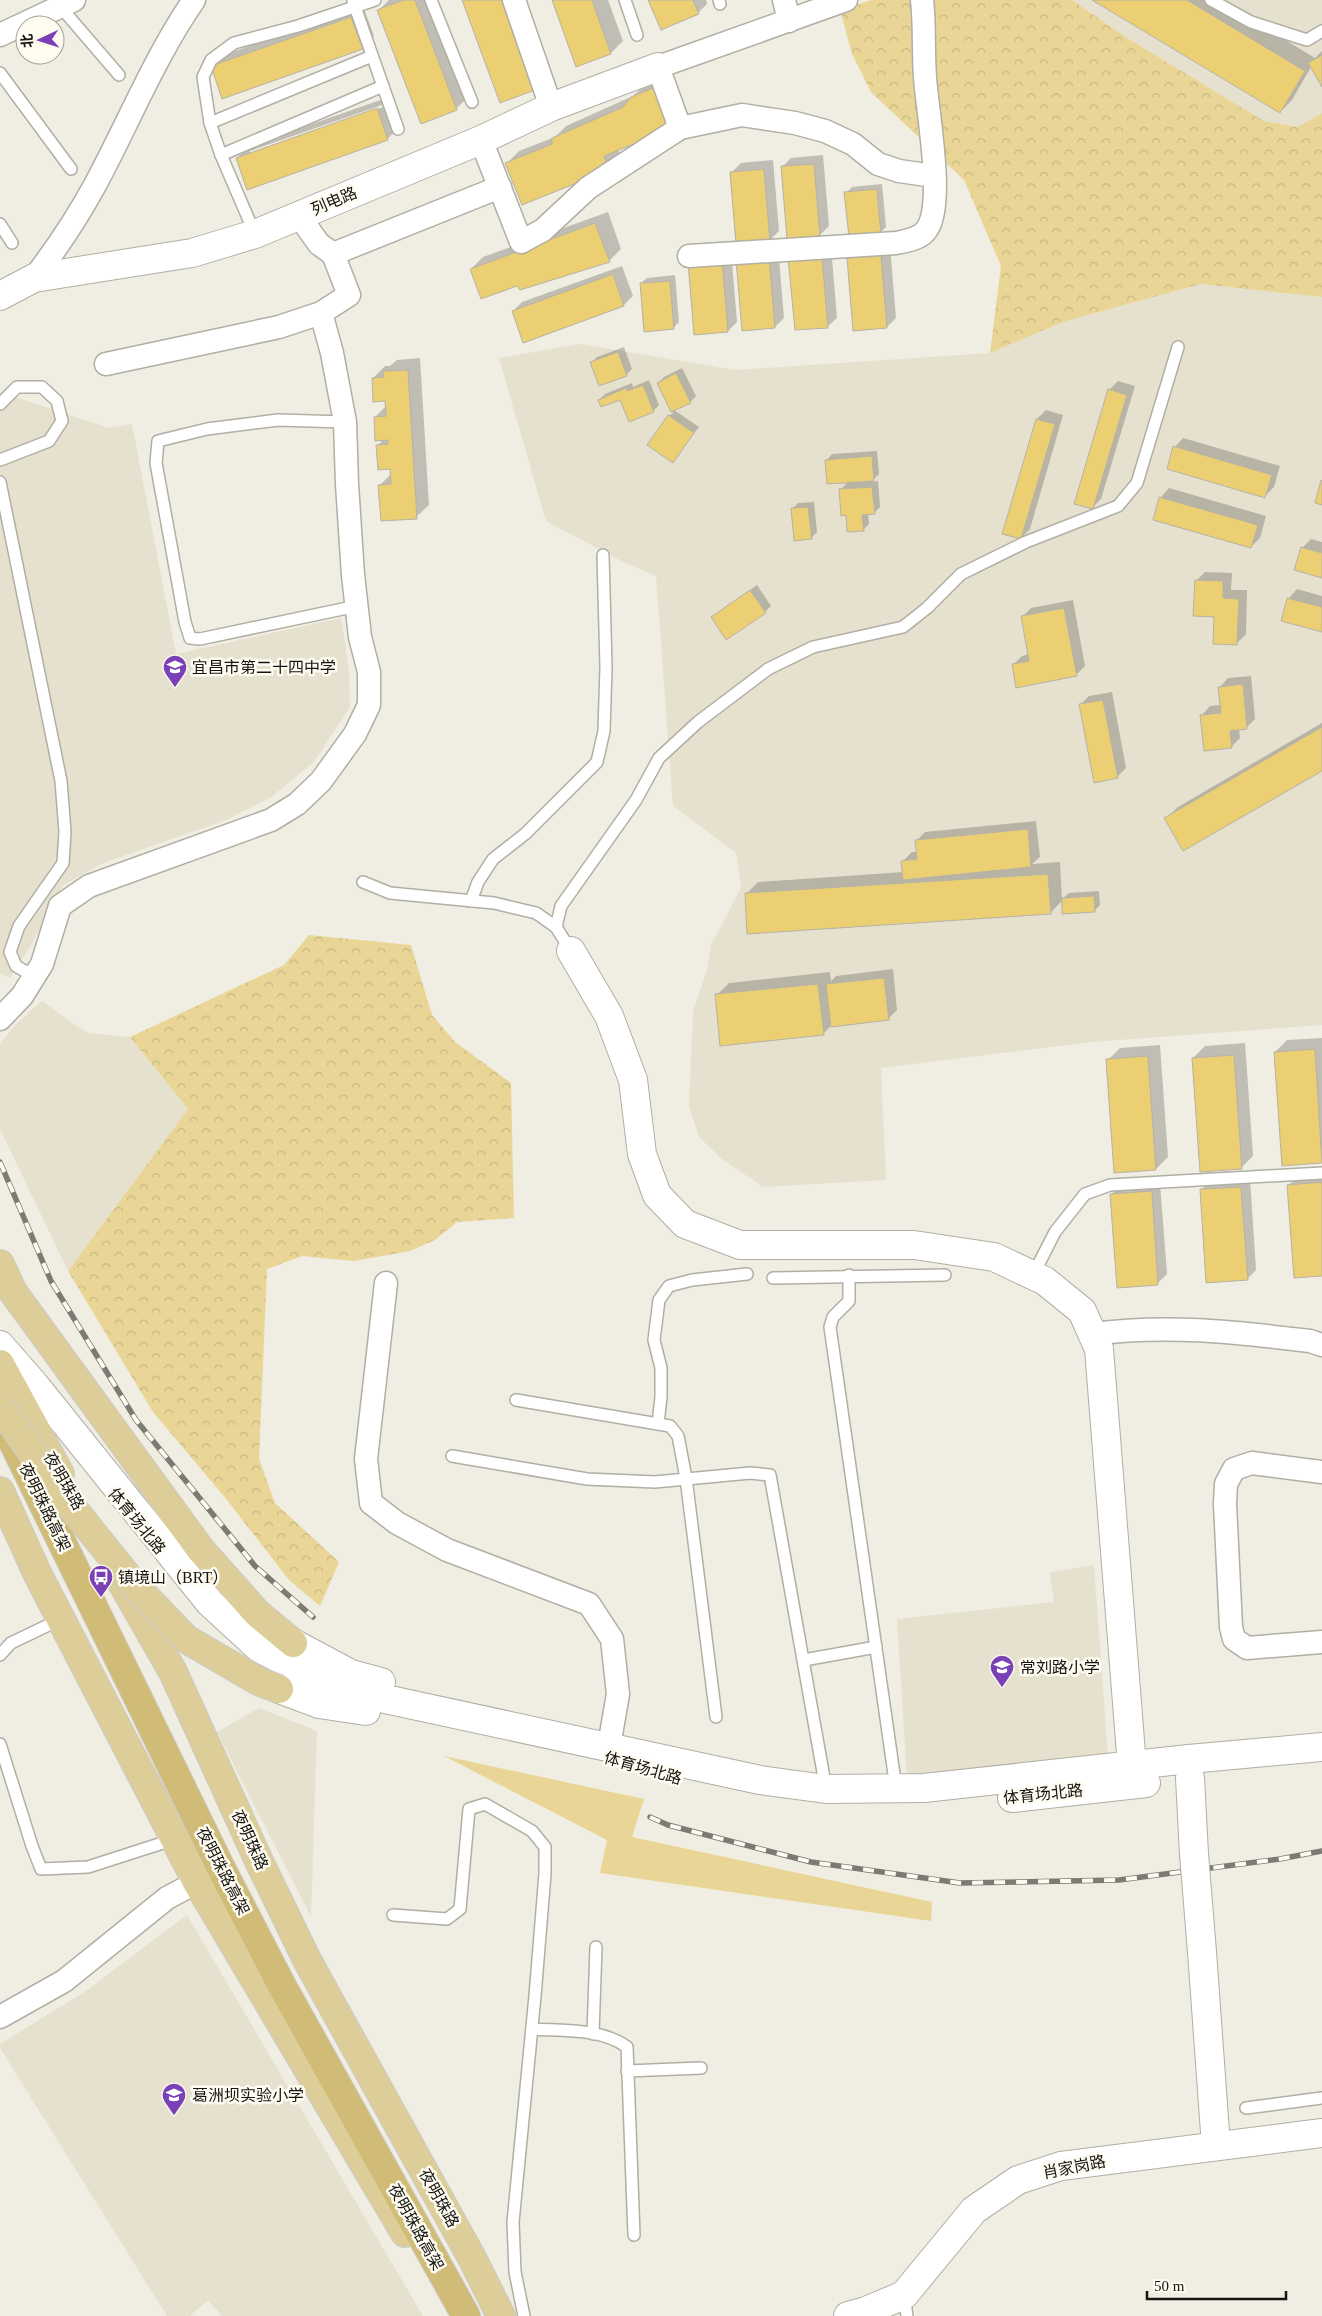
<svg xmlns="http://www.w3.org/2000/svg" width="1322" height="2316" viewBox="0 0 1322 2316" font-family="'Times New Roman','Noto Sans SC',serif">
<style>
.built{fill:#e6e1cf}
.grass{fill:#e9d697}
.forest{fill:url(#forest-crowns)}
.shadow{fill:#0003;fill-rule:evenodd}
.building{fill:#ebcf72;stroke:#b5b2a8}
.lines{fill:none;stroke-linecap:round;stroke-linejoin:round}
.service-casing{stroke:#b1aea4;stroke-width:14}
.minor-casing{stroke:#b1aea4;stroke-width:25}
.tertiary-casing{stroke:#b1aea4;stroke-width:30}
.secondary-casing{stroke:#b1aea4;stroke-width:30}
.primary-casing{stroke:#cccbca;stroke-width:30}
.trunk-casing{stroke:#cccbca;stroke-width:30}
.service{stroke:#fff;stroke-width:11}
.minor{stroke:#fff;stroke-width:22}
.tertiary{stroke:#fff;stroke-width:28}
.secondary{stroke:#fff;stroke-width:28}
.primary{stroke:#dccd99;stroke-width:28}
.trunk{stroke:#d0bc77;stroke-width:28}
.rail-casing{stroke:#7c7a73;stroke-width:5.5}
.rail{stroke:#fefbf0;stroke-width:4;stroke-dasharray:11;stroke-linecap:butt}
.tertiary-bridge-casing{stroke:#b1aea4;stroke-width:30;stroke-linecap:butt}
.primary-bridge-casing{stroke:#cccbca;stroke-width:30;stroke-linecap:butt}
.tertiary-bridge{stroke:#fff;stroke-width:28}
.primary-bridge{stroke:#dccd99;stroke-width:28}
.labels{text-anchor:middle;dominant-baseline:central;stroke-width:5;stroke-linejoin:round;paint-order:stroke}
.street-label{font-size:16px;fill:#151410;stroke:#fefbf0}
.poi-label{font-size:16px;fill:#151410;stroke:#fefbf0;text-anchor:start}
</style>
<defs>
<pattern id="forest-crowns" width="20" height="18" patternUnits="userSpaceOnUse" patternTransform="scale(1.25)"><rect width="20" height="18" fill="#e9d697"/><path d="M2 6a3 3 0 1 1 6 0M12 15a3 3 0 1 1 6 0" fill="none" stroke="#c7b781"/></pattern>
</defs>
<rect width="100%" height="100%" fill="#f0ede2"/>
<!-- built -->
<g class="built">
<polygon points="1072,0 1322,0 1322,113 1298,127 1264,121 1129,39"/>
<polygon points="1201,284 1322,297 1322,1025 1092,1042 881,1068 886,1180 763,1187 722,1159 699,1137 689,1106 693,1012 707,970 711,945 741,888 736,853 673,806 656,576 625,563 546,521 499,358 580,344 735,370 990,353 1063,322"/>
<polygon points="0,392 109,428 132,424 176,654 341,618 349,669 350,707 314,762 270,798 226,820 103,863 62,886 34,940 10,978 0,974"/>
<polygon points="42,1001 87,1033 130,1037 188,1109 68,1271 0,1129 0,1044 15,1025"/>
<polygon points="1094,1565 1108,1758 907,1778 897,1619 1054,1602 1050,1572"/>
<polygon points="259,1708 317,1731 311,1917 217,1732"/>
<polygon points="187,1915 423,2316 222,2316 208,2300 190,2316 167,2316 0,2048 0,2044 86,1991"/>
</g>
<!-- grass -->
<polygon class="grass" points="444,1756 644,1799 632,1837 932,1902 931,1921 600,1873 607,1840"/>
<!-- forest -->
<g class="forest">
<polygon points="871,0 1072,0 1129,39 1264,121 1298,127 1322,113 1322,297 1201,284 1063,322 990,353 1001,266 964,180 871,92 852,54 840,10"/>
<polygon points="309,935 411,945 432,1015 455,1042 511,1083 514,1218 457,1222 435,1240 410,1251 354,1261 302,1256 267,1269 259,1459 275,1503 339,1562 320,1606 289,1580 227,1500 153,1412 68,1271 188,1109 130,1037 284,965"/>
</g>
<!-- shadow -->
<g class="shadow">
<polygon points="389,0 432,0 468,97 456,109 379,10"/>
<polygon points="553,0 608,0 623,41 611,53 577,65"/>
<polygon points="650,0 706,0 707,4 698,13"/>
<polygon points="1094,0 1219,0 1315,58 1322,51 1322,84 1311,67 1292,100 1280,112"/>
<polygon points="363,6 374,36 362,48 212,67 224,55"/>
<polygon points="668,76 618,149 621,157 609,169 507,163 519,151 555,137 566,126 633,96 645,85"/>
<path d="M389,97L400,127L387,139L237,158L249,146ZM382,105L383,107L250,154V151Z"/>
<polygon points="823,155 829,226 820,235 782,167 791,158"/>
<polygon points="773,160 779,231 770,240 732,172 741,163"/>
<polygon points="882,184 886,227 880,233 846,193 852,187"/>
<polygon points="608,212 621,249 609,261 517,284 471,269 483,257"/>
<polygon points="778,247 784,318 775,327 746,250"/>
<polygon points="831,247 837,318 828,326 790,258"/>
<polygon points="890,247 896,318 887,327 849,259 858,250"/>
<polygon points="731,251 737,322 728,331 699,253"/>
<polygon points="622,266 633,296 624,305 513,311 522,302"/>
<polygon points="675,275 679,322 673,328 641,283 647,278"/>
<polygon points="624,347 632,369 626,375 592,362 597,357"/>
<polygon points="420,358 429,505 416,517 380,485 392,473 391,468 377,446 384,439 375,417 387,405 386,400 373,378 385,366 390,366 397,360"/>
<polygon points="682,368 696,396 690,402 674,410 699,427 672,462 669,416 673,413 658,383 664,377"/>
<polygon points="649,380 659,405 653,411 620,398 599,400 605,394 632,383 633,387"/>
<polygon points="1118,381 1135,386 1101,499 1092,508 1109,390"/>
<polygon points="1046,410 1063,415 1030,529 1021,538 1037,419"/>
<polygon points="1183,438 1280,466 1274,487 1265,496 1175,447"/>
<polygon points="877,451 879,474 871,482 878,481 880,507 874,513 868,513 869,524 863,530 847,514 840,490 848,482 827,460 832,454"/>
<polygon points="1169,488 1266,516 1260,538 1251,547 1161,497"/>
<polygon points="814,502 817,532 811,538 792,509 798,503"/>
<polygon points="1311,539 1322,542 1322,576 1302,548"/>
<polygon points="1205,572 1232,573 1231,590 1247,590 1246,634 1237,643 1215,616 1196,581"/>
<polygon points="757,585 771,606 765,612 712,617"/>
<polygon points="1297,589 1322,596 1322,630 1283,620 1289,598"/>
<polygon points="1073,600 1085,666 1076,675 1013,665 1022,656 1029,654 1022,617 1031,608"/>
<polygon points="1251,676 1255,719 1246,728 1239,729 1240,738 1231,747 1202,715 1210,706 1221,705 1220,687 1228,678"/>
<polygon points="1112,692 1126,768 1117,777 1080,705 1089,696"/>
<polygon points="1322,723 1322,769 1166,819 1178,807"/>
<polygon points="1036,821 1040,857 1032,864 1060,862 1062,899 1069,893 1099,891 1100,905 1094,911 1063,900 1050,913 746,894 758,882 904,872 903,861 912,852 917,852 916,841 925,832"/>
<polygon points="893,969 897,1010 888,1019 831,1026 823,1034 717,995 729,983 830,972 831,981 836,976"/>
<polygon points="1322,1038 1322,1162 1283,1165 1275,1052 1287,1040"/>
<polygon points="1245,1043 1253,1156 1241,1168 1193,1058 1205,1046"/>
<polygon points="1160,1045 1168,1157 1156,1169 1108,1060 1120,1048"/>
<polygon points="1322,1175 1322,1275 1289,1185 1297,1176"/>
<polygon points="1250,1178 1256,1270 1247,1279 1201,1190 1210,1181"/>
<polygon points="1160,1183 1167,1274 1158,1283 1111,1195 1120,1186"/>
</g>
<!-- building -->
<g class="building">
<polygon points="403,0 415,0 457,110 421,124 377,10"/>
<polygon points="462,0 502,0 535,90 500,103"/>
<polygon points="552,0 592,0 611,54 576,67"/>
<polygon points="648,0 693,0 699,14 661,30"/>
<polygon points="1092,0 1187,0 1305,71 1280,113"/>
<polygon points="351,17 363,49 222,99 211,66"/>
<polygon points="1322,55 1322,87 1308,63"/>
<polygon points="656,87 672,129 604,156 609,170 522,205 505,163 552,144 552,138 623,107 631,97"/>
<polygon points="377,108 388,140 247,190 236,158"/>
<polygon points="814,164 820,236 787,239 781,166"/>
<polygon points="764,169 770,241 736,244 730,172"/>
<polygon points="877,189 881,234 849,237 844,192"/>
<polygon points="595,223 610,262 520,290 517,286 481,299 470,269"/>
<polygon points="822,255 828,328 795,330 788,258"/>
<polygon points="881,255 887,328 853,331 847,258"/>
<polygon points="769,256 775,328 742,331 736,259"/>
<polygon points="722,259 728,332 694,335 688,262"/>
<polygon points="613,274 624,306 523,343 512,311"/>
<polygon points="670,281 674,329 644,332 640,283"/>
<polygon points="618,352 627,376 599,386 590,362"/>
<polygon points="408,370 417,519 381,521 378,485 391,484 390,469 378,470 376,445 388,444 388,440 375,441 374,417 386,416 385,401 373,402 372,378 384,377 383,371"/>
<polygon points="676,373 691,403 671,412 657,383"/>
<polygon points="643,385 654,412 629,422 620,400 601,407 598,400 626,388 627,391"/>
<polygon points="1108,389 1127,395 1093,509 1074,504"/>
<polygon points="668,415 694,433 673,463 647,445"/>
<polygon points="1036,419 1055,424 1021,539 1002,534"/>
<polygon points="1173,446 1272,475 1265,498 1167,469"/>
<polygon points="872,456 874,481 827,484 825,460"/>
<polygon points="1321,480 1322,481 1322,505 1315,503"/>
<polygon points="872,487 875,514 862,515 864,531 847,532 846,515 841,516 839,489"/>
<polygon points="1159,497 1258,525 1251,548 1153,520"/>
<polygon points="808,507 812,539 794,541 791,508"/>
<polygon points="1301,547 1322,553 1322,578 1294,570"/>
<polygon points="1195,580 1223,581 1223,598 1239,599 1237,645 1213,644 1214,617 1193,616"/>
<polygon points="750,590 766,613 726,640 711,617"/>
<polygon points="1287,598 1322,607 1322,632 1281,621"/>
<polygon points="1064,608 1077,676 1016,688 1012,664 1029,661 1021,616"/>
<polygon points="1243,684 1247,729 1230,731 1232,748 1204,751 1200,715 1221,713 1218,687"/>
<polygon points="1103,700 1118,778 1094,783 1079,704"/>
<polygon points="1322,727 1322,771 1183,851 1164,818"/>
<polygon points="1028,829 1031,867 903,880 901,861 917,859 915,840"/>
<polygon points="1048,874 1051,914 747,934 745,893"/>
<polygon points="1094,896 1095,912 1062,914 1062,898"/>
<polygon points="884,978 889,1020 831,1027 826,984"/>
<polygon points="818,984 824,1035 720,1046 715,994"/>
<polygon points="1315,1049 1322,1163 1282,1166 1274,1052"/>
<polygon points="1234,1055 1242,1169 1200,1172 1192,1058"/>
<polygon points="1148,1056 1156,1170 1114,1173 1106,1059"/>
<polygon points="1322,1182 1322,1276 1294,1278 1287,1185"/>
<polygon points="1241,1187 1248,1280 1206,1283 1200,1189"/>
<polygon points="1152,1191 1158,1285 1117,1288 1110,1194"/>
</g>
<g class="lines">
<defs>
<g id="service">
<polyline points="431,0 472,102"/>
<polyline points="625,0 637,35"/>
<polyline points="719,0 720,4"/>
<polyline points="1211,0 1251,22 1307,40 1322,31"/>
<polyline points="353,1 398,129"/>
<polyline points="58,4 119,75"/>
<polyline points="0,73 71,169"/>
<polyline points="210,123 372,56"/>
<polyline points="221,155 383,86"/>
<polyline points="0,224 12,243"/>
<polyline points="255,234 221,155 210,123 203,77 211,60 234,43 298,26 375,0"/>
<polyline points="0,404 17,387 42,387 57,401 62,421 49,441 0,460"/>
<polyline points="345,422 278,420 207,429 158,441 156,463 185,622 190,638 200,639 357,606"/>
<polyline points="0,482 61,781 65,832 63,863 19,926 10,952 16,966 35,977"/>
<polyline points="363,882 390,893 494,903 536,913 556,927"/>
<polyline points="471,901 478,882 493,859 525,834 597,762 604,731 606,667 603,555"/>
<polyline points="571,951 556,927 561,906 636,800 659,758 698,722 768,669 813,647 903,627 927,608 961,574 1026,542 1118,506 1137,483 1178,347"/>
<polyline points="849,1275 849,1301 833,1317 830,1327 896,1788"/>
<polyline points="1033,1275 1055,1232 1085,1194 1110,1185 1322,1173"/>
<polyline points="773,1278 945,1275"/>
<polyline points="516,1400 670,1426 678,1436 686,1478 716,1717"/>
<polyline points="658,1424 661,1397 661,1368 654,1340 659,1300 669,1286 692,1280 747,1274"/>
<polyline points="452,1456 587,1479 655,1482 750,1473 770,1475 826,1789"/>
<polyline points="0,1655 11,1643 61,1619"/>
<polyline points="804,1660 876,1647"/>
<polyline points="0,1744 32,1846 41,1869 88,1867 175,1839"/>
<polyline points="393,1915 447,1919 460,1909 469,1809 485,1804 532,1831 545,1847 545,1874 535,1996 513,2222 515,2272 524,2316"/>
<path d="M532,2029C563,2031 601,2028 627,2047L634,2235"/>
<polyline points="593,2034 596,1947"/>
<polyline points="627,2071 701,2068"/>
<polyline points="1246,2108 1322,2098"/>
<polyline points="904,2295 907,2316"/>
</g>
<g id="minor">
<polyline points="514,0 551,107"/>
<polyline points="784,0 789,21"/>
<polyline points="0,35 74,0"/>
<polyline points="680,128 658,67 846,0"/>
<polyline points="481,140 521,242 543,230 588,188 680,128 742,115 795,123 825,131 853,144 878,164 899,171 934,176"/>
<polyline points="333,254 500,187"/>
<path d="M689,256L896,243C906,241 921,239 927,229C945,203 927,110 925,77C923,51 925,26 922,0"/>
<path d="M34,278C57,248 77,218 95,185C128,124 154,58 194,0"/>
<polyline points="106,364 279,327 321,313 349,295 333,254 319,244 299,216"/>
<polyline points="0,1019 22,996 42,964 60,906 89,886 271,820 297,804 321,781 355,734 369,705 369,672 360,637 353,575 347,484 345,422 332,353 321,313"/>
<polyline points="386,1283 366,1459 371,1503 397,1523 447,1550 589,1604 612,1639 618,1694 609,1746"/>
<path d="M1092,1334C1168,1324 1234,1332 1310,1341L1322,1345"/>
<polyline points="1322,1472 1252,1463 1234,1469 1226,1484 1225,1504 1231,1627 1234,1639 1247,1648 1322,1642"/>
<polyline points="0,2017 64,1981 167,1898 197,1882"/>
</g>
<g id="tertiary">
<polyline points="0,296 34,278 192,253 255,234 481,140 551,107 658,67"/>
<polyline points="571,951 609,1016 633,1080 642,1154 657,1195 685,1224 740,1245 914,1245 994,1257 1045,1281 1082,1311 1099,1349 1132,1766"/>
<polyline points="1190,1778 1194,1854"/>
<polyline points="1202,1952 1216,2146"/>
<polyline points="848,2316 866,2311 904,2295 974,2210 1018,2180 1061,2166 1322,2133"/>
</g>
<g id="secondary">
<polyline points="0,1345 34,1384 210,1603 259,1648 339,1689 760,1780 826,1789 924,1788 1189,1759 1322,1747"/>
<polyline points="293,1643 351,1674 381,1682"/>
<polyline points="279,1689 319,1704 366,1711"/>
<polyline points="1012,1798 1146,1783"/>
</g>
<g id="primary">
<polyline points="0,1264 13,1292 201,1550 257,1613 293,1643"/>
<polyline points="0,1364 60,1474"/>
<polyline points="0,1491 38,1575 197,1882 405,2233"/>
<polyline points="117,1574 173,1672 258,1859 307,1960 472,2258 501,2316"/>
</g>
<polyline id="trunk" points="7,1430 221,1868 281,1984 466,2316"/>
</defs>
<!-- service casing -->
<use href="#service" class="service-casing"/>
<!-- minor casing -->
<use href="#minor" class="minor-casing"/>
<!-- tertiary casing -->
<use href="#tertiary" class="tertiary-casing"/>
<!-- secondary casing -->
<use href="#secondary" class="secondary-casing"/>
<!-- primary casing -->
<use href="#primary" class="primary-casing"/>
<!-- trunk casing -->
<use href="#trunk" class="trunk-casing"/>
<!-- service -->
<use href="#service" class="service"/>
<!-- minor -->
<use href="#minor" class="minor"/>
<!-- tertiary -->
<use href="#tertiary" class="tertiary"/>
<!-- secondary -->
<use href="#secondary" class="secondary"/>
<!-- primary -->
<use href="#primary" class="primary"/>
<!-- trunk -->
<use href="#trunk" class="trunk"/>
<defs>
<g id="rail">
<polyline points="0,1162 51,1281 136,1420 255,1566 313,1617"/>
<polyline points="650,1817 668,1825 811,1862 960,1883 1119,1880 1280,1859 1322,1851"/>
</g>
</defs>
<!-- rail casing -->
<use href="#rail" class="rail-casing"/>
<!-- rail -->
<use href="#rail" class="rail"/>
<defs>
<polyline id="tertiary-bridge" points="1194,1854 1202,1952"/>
<polyline id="primary-bridge" points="0,1407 63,1496 136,1587 186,1639 260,1682 279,1689"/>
</defs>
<!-- tertiary-bridge casing -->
<use href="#tertiary-bridge" class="tertiary-bridge-casing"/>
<!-- primary-bridge casing -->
<use href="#primary-bridge" class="primary-bridge-casing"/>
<!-- tertiary-bridge -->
<use href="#tertiary-bridge" class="tertiary-bridge"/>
<!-- primary-bridge -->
<use href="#primary-bridge" class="primary-bridge"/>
</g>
<!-- icons -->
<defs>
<symbol id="school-pin" viewBox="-11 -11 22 30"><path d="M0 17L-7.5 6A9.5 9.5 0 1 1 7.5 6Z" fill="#7a40b6" stroke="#fefbf0"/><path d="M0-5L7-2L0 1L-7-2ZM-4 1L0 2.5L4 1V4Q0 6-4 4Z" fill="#fff"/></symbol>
<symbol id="bus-pin" viewBox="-11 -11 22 30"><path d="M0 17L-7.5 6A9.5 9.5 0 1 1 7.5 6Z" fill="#7a40b6" stroke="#fefbf0"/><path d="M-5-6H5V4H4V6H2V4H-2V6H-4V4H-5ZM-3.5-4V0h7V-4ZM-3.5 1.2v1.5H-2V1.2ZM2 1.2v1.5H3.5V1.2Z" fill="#fff"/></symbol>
</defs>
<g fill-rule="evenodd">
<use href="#school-pin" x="161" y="653" width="28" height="38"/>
<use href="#bus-pin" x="87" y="1563" width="28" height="38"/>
<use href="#school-pin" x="988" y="1653" width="28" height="38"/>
<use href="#school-pin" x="160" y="2081" width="28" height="38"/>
</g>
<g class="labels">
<!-- street labels -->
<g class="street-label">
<text transform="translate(334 201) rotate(-23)">列电路</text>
<text transform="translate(64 1481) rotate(60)">夜明珠路</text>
<text transform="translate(45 1507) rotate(64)">夜明珠路高架</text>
<text transform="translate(137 1521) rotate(51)">体育场北路</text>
<text transform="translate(643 1768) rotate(16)">体育场北路</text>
<text transform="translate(1043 1794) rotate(-6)">体育场北路</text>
<text transform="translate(250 1840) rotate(65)">夜明珠路</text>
<text transform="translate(223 1871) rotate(63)">夜明珠路高架</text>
<text transform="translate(1074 2167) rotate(-11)">肖家岗路</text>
<text transform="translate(439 2198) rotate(61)">夜明珠路</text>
<text transform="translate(416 2227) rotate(61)">夜明珠路高架</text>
</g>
<!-- poi labels -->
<g class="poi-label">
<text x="192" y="667">宜昌市第二十四中学</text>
<text x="118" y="1577">镇境山（BRT）</text>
<text x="1020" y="1667">常刘路小学</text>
<text x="192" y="2095">葛洲坝实验小学</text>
</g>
</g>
<!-- north arrow -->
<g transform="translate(40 40) rotate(266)"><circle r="24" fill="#fefbf0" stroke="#a19f96"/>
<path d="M0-4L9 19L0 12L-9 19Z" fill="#7a40b6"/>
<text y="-8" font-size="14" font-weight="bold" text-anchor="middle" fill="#151410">北</text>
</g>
<!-- scale -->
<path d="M1147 2291v8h139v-8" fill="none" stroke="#151410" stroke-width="2.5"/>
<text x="1154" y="2291" font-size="15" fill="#151410" stroke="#fefbf0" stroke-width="4" paint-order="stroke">50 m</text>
</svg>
